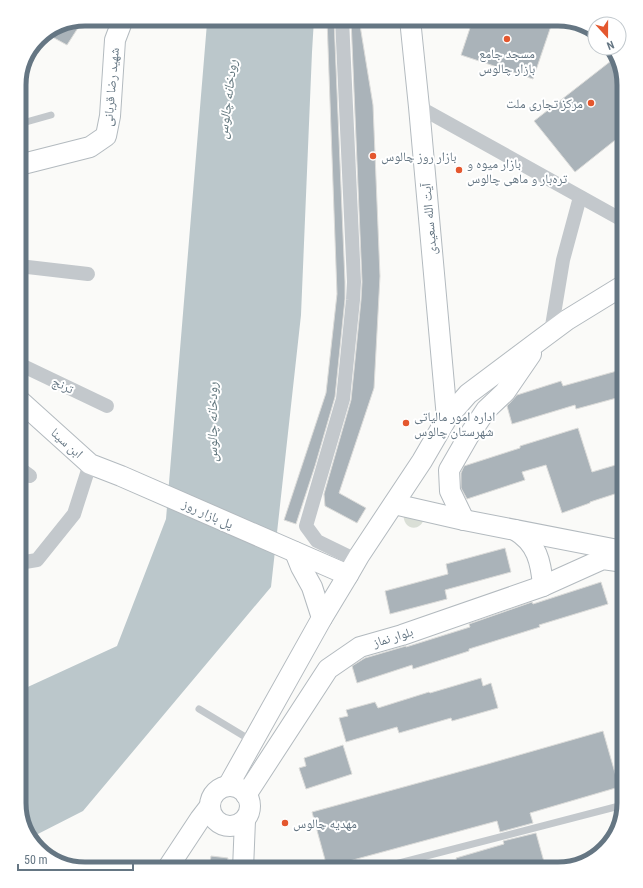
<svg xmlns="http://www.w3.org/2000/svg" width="643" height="888" viewBox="0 0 643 888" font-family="'Roboto Condensed','Noto Naskh Arabic',sans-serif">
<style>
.green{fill:#dadfd7}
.water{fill:#bbc7cb}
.building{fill:#aab3b9;stroke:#dcdcda}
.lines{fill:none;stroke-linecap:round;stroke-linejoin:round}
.secondary-casing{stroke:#b3babf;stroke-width:22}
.lane{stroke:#c3c8cc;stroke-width:7}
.street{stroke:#c3c8cc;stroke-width:14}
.secondary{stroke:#fff;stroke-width:20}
.poi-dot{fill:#e4572e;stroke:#fff;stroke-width:1.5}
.labels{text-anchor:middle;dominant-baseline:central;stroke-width:4;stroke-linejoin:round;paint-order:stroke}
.poi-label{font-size:13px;fill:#657683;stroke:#fff;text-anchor:start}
.street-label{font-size:13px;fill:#657683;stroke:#fff}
.water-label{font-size:14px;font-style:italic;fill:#60757c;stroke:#fff}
.rim{fill:none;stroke:#657683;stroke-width:5}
</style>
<rect width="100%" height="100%" fill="#fafaf8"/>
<!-- green -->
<path class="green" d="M404,513L424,519C419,534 401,528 404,513Z"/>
<!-- water -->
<polygon class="water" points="209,19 314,19 312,52 301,315 271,587 83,811 30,838 28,836 19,803 19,691 117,646 166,519 207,23"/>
<!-- building -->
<g class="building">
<polygon points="327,19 334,19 345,282 345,299 335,397 315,466 296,524 284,520 326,393 337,294"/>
<polygon points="351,19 359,19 373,105 380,276 374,388 339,493 366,508 357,523 325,506 324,494 351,400 361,300 362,282"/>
<polygon points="473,19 542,19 552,23 533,79 461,55"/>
<polygon points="83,20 67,45 47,34"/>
<polygon points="616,57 624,85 624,133 575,172 534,121"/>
<polygon points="624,369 624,396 576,409 575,405 512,424 507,406 517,395 561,381 563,386"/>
<polygon points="578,428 592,472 619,464 624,480 624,491 590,502 590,503 562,513 546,465 522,472 525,480 467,499 461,488 461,473 464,466 520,448 520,446"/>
<polygon points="505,548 511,572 445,590 447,599 390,614 385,591 448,574 446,564"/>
<polygon points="601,582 608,604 539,625 540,627 469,649 469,651 413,669 412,665 357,683 352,666 365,658 406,646 406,647 470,627 469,624 532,602 533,604"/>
<polygon points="481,678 483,686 491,683 498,708 452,721 451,718 399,733 397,727 346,742 339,718 348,716 346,710 375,702 378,708 429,692 430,693"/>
<polygon points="603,731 619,787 530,813 533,823 500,832 497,821 327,867 312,812 484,765"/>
<polygon points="343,745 352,774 306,789 299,768 306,766 304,758"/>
<polygon points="536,833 546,869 459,869 456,858 504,844 503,841"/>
<polygon points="211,856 228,858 226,869 209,869"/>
</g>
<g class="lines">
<defs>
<g id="secondary">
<polyline points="410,19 419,107 447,418"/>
<polyline points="19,165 90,147 106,136 110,116 115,40 123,19"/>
<polyline points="19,400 90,464 121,476 348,575"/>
<polyline points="394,504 464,520 623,551"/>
<polyline points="464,520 450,491 449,470 468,437 486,410 505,392 531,354"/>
<path d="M515,530C537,543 541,562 543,586"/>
<polyline points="295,552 301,567 312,587 322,618"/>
<circle cx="230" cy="806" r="20"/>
<polyline points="228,786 322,618 348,575 359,556 422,461 447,418 468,394 540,340 567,320 624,285"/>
<polyline points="246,795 328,669 360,647 402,635 543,586 603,559 624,562"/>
<polyline points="167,869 200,819 210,806"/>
<polyline points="243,869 245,820"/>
</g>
</defs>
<!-- secondary casing -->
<use href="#secondary" class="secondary-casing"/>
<!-- lane -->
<g class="lane">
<polyline points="19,124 51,115"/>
<polyline points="199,709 252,741"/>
<polyline points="376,869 623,805"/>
</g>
<!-- street -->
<g class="street">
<polyline points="342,19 354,282 353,300 343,399 306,526 317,541 356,560"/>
<polyline points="419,107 624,221"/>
<polyline points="19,266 88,274"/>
<polyline points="551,332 563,260 580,197"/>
<polyline points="19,364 107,406"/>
<polyline points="19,468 30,476"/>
<polyline points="19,563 37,560 74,514 90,464"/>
</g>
<!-- secondary -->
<use href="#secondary" class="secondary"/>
</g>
<!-- markers -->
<g class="poi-dot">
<circle cx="507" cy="39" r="4"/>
<circle cx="591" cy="103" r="4"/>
<circle cx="373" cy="156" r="4"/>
<circle cx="459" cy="170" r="4"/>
<circle cx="406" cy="423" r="4"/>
<circle cx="285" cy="823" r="4"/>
</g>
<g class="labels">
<!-- poi labels -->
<g class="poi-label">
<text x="507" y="53" text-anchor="middle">مسجد جامع<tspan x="507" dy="15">بازار چالوس</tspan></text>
<text x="583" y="103" text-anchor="end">مرکز تجاری ملت</text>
<text x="381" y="156">بازار روز چالوس</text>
<text x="467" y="163">بازار میوه و<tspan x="467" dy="15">تره‌بار و ماهی چالوس</tspan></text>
<text x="414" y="416">اداره امور مالیاتی<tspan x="414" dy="15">شهرستان چالوس</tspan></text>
<text x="293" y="823">مهدیه چالوس</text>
</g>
<!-- street labels -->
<g class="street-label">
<text transform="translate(111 87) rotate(-85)">شهید رضا قربانی</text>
<text transform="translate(429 219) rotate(-95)">آیت الله سعیدی</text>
<text transform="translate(63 385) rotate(26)">ترنج</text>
<text transform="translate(67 443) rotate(42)">ابن سینا</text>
<text transform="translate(208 514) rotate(24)">پل بازار روز</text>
<text transform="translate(393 637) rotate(-17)">بلوار نماز</text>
</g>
<!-- water labels -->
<g class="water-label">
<text transform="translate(227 99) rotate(-83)">رودخانه چالوس</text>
<text transform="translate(212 422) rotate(-90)">رودخانه چالوس</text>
</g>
</g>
<!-- crop -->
<path d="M0 0H643V888H0ZM85 26H558A59 59 0 0 1 617 85V803A59 59 0 0 1 558 862H85A59 59 0 0 1 26 803V85A59 59 0 0 1 85 26Z" fill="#fff" fill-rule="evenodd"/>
<path class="rim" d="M85 26H558A59 59 0 0 1 617 85V803A59 59 0 0 1 558 862H85A59 59 0 0 1 26 803V85A59 59 0 0 1 85 26Z"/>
<!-- north arrow -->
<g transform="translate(607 36) rotate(159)"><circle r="19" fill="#ffffff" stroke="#c1c8cd"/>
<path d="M0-3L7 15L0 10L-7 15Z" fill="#e4572e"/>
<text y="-6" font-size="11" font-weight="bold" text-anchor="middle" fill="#657683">N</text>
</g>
<!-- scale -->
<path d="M18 864v6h115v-6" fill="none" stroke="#657683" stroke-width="2"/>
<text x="24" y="864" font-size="12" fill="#657683" stroke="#ffffff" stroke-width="3" paint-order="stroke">50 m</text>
</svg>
